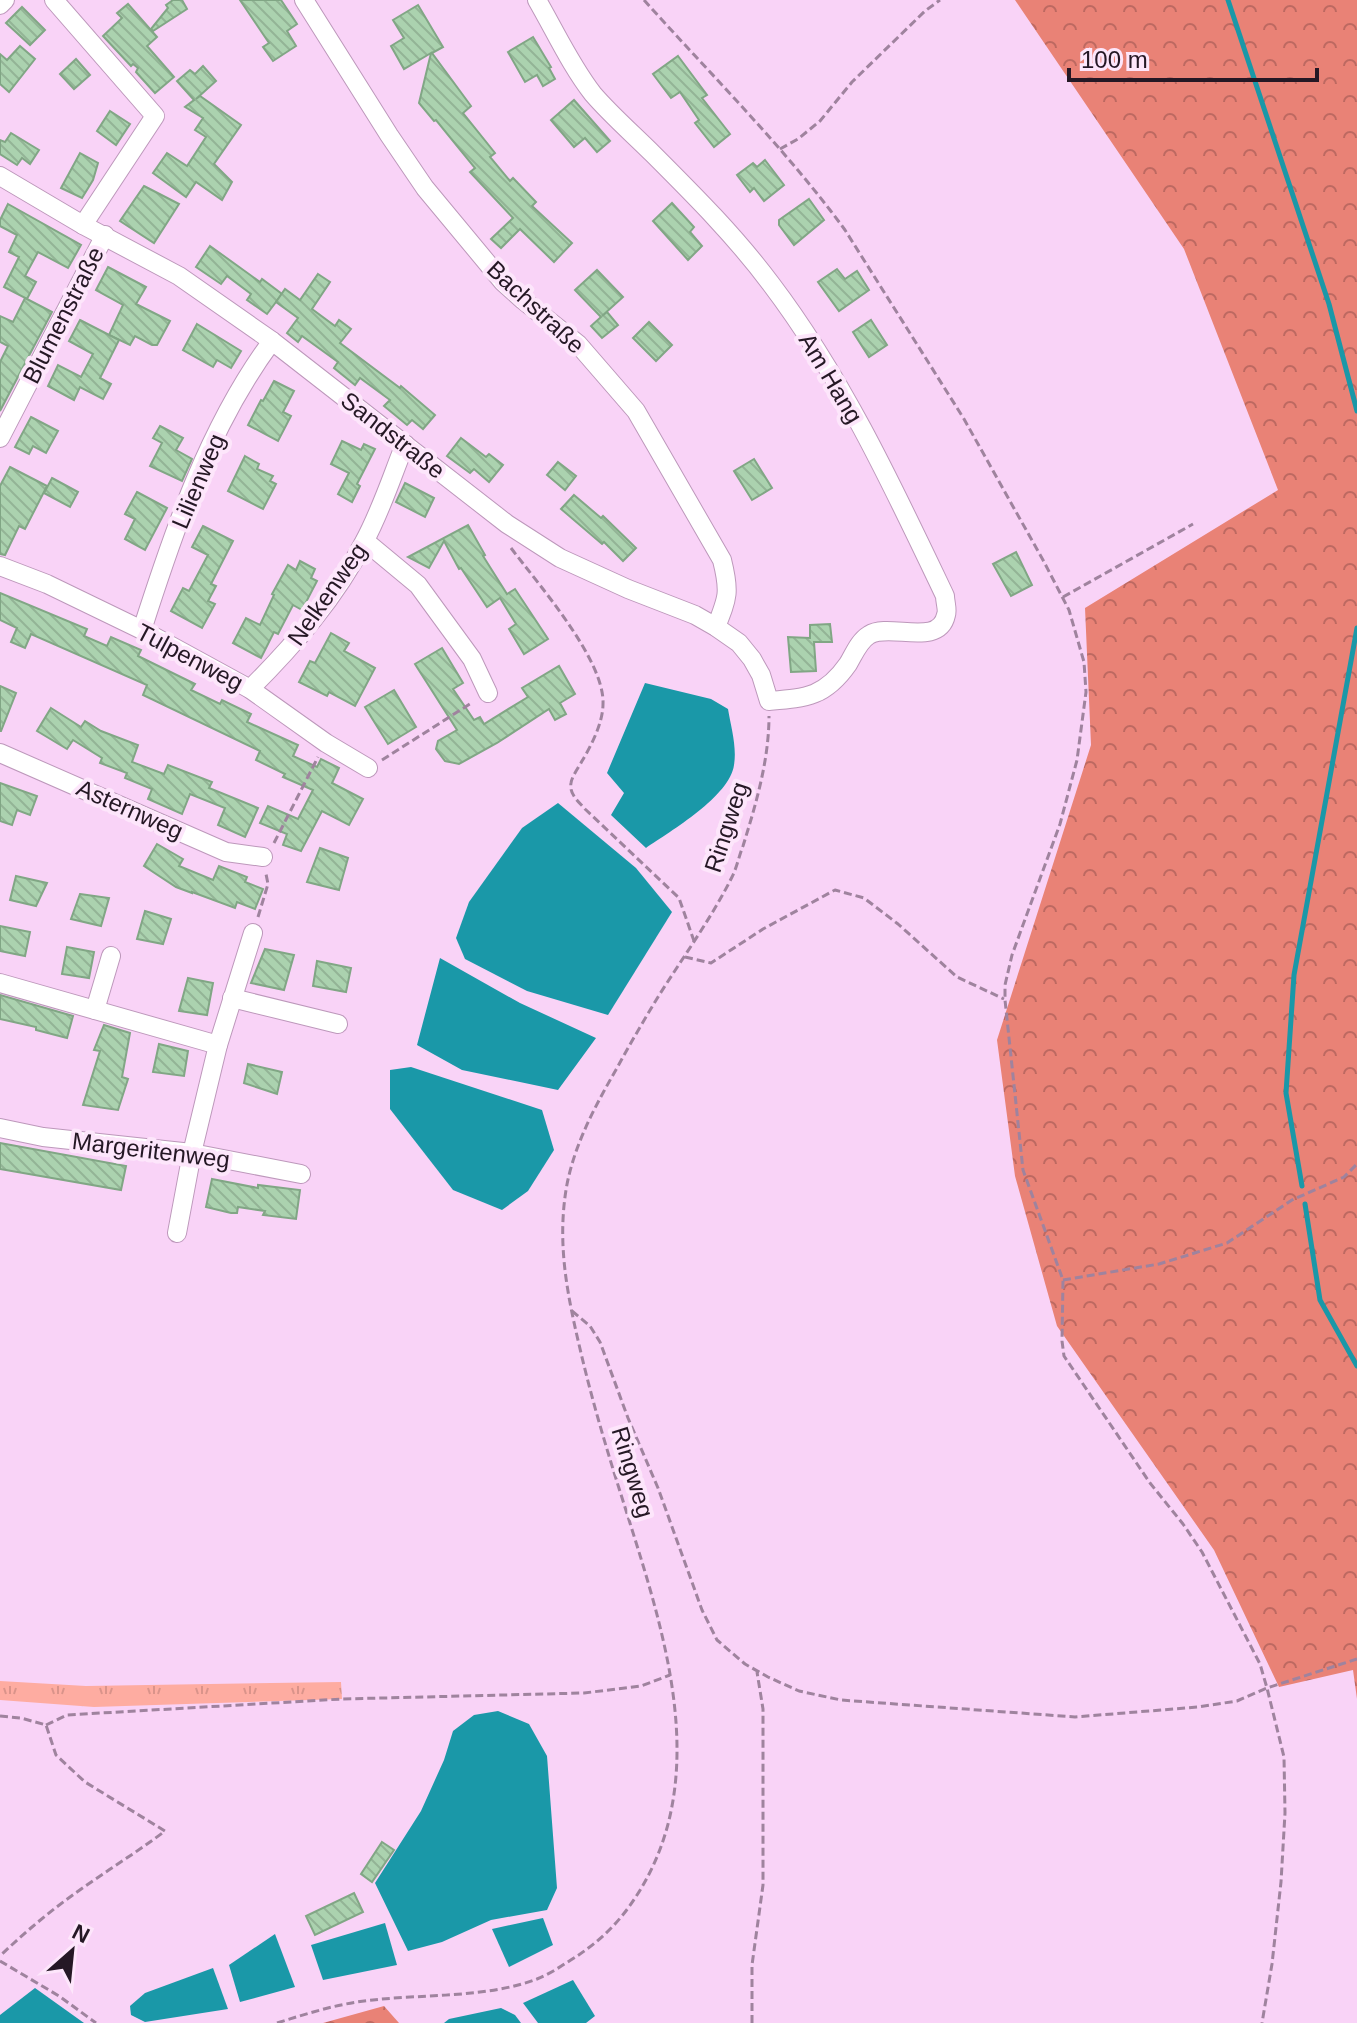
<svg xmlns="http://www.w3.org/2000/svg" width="1357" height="2023" viewBox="0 0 1357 2023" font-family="Arial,sans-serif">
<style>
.grass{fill:url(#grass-tufts)}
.forest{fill:url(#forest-crowns)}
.water{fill:#1a98a8}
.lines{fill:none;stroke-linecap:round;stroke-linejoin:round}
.stream{stroke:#1a98a8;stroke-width:5}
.building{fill:url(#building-back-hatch);stroke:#81a685;stroke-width:2}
.street-casing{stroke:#bd98bb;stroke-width:20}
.path{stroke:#9f839e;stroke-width:3;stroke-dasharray:8 4;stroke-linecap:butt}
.street{stroke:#fff;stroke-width:18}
.labels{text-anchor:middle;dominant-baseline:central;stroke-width:8;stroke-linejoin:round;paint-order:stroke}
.street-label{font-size:24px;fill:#251825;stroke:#fde6fb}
</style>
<defs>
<pattern id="grass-tufts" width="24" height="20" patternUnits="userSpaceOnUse" patternTransform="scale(2)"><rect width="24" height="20" fill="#feaca1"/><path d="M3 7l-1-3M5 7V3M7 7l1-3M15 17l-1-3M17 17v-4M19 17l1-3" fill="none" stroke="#da938a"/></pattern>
<pattern id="forest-crowns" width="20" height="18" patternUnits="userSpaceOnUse" patternTransform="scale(2)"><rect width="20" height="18" fill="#e98276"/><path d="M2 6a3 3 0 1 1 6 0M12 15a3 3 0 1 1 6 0" fill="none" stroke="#bd6961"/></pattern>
<pattern id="building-back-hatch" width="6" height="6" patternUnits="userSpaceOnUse" patternTransform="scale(2)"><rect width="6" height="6" fill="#abd2af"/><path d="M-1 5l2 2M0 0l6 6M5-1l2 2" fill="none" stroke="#93b496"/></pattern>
</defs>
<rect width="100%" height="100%" fill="#f9d3f7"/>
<!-- grass -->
<polygon class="grass" points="0,1681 86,1686 341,1682 342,1699 94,1707 0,1700"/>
<!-- forest -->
<g class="forest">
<polygon points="1015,0 1357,0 1357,1699 1353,1670 1279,1687 1214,1550 1057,1326 1015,1176 997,1040 1091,745 1085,608 1278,490 1184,249"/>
<polygon points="384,2006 399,2023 323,2023"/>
</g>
<!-- water -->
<g class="water">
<path d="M645,683L711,699L728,709C731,727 737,747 734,765C730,796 671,831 646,848L611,815L624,793L607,773Z"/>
<polygon points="558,803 636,868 672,912 608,1015 527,991 465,959 456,938 469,902 522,828"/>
<polygon points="440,958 520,1003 596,1038 558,1090 462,1070 417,1045"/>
<polygon points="411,1067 542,1110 554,1150 528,1191 502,1210 453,1190 390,1109 390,1070"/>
<polygon points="498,1711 529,1724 547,1756 557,1888 547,1910 491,1920 442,1942 408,1951 375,1883 421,1811 444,1760 453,1731 474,1715"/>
<polygon points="543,1918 553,1945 509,1967 492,1929"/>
<polygon points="385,1923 397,1965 323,1980 311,1945"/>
<polygon points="275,1934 295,1987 240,2002 229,1965"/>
<polygon points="213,1968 228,2009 145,2022 131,2015 130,2006 145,1993"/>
<polygon points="573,1980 595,2016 586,2023 538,2023 523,2003"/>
<polygon points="35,1988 84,2023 0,2023 0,2015"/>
<polygon points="501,2008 515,2015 521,2023 444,2023 449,2019"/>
</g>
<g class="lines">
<!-- stream -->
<g class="stream">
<polyline points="1228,0 1329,304 1357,411"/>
<polyline points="1302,1186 1286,1093 1294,975 1357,628"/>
<polyline points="1305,1204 1320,1300 1357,1366"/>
</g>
</g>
<!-- building -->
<g class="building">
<polygon points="173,0 182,0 187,9 153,31 151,29 168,8 166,5"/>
<polygon points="240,0 281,0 297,24 287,31 296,46 273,61 263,47 269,43"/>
<polygon points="128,4 157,37 147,46 174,77 155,93 136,72 138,68 133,64 131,66 103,36 122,18 117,13"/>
<polygon points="418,5 443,47 432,53 471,106 463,113 495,153 490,157 510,181 513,178 536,202 532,206 572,243 554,262 520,229 501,248 491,239 513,218 470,172 475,168 436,120 434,121 419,103 431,53 404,69 391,46 404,38 393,20"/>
<polygon points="22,7 45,30 30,45 6,23"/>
<polygon points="533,37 551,67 549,68 555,79 543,86 537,75 525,82 508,52"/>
<polygon points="20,46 35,59 9,92 0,84 0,54 7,60"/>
<polygon points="678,56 707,95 702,98 730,134 714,147 695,123 699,120 680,92 671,98 653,74"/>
<polygon points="76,59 90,75 74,89 60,74"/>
<polygon points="203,66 216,81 196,99 200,96 241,125 214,164 232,182 222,200 196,182 186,197 153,173 167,153 187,166 206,137 195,130 203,118 185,107 194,100 177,81 190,70 195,74"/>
<polygon points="574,100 610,141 597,152 585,138 574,147 551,120"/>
<polygon points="110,111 130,124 116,145 97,131"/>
<polygon points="11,133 39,150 30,164 22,158 17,165 0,154 0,140 5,142"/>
<polygon points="80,153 98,163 93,180 82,198 61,188"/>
<polygon points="765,160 784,185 764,201 754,188 750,192 737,175 753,163 757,167"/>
<polygon points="144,186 179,204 154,243 120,221"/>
<polygon points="809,199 824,220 794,245 779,225 779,220"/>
<polygon points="672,203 694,227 690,232 702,246 688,260 653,221"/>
<polygon points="8,204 81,245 68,268 38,252 25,276 36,282 27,299 4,287 19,257 9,252 17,235 0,226 0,220"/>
<polygon points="210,246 260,282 262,279 282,294 267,314 247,300 251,294 227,276 221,284 196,267"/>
<polygon points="108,267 146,287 136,304 170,321 157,345 152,345 135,336 130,345 109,335 123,305 96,290"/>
<polygon points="837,269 845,279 857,271 869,290 839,311 818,282"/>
<polygon points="597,270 623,297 602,316 607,312 618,325 602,338 591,326 601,317 575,290"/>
<polygon points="318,274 330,282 312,309 335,326 339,320 351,329 340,343 400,388 401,386 435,415 423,429 412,420 407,425 384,406 390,400 360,378 355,385 334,368 338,362 302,336 298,342 287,333 298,318 276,302 285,289 300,300"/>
<polygon points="25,298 52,312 0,411 0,362 8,346 0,342 0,316 13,322"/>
<polygon points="80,320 119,340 100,378 111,384 103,399 80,387 74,400 48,386 58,365 81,377 93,354 69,341"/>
<polygon points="871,320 887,345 869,357 853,332"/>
<polygon points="649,322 672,345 656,361 633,338"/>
<polygon points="197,324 241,351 231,368 217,360 213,367 183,350"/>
<polygon points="274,381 294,391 283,412 291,416 278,441 248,425 261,400 263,401"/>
<polygon points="31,417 58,431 46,453 33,446 29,454 15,447"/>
<polygon points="160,426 183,438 176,450 192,459 182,481 150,466 162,443 153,438"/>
<polygon points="461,438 486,457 489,454 503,465 489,482 474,469 470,473 447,456"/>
<polygon points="342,441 361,450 364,444 375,449 357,484 360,486 352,502 338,494 349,473 331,464"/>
<polygon points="245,456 259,464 257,469 273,476 270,481 276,484 263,509 228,491"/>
<polygon points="754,459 772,488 752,500 734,471"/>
<polygon points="558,462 576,476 565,490 547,475"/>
<polygon points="10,467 47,486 25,529 19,526 5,555 0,554 0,486"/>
<polygon points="52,478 78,492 70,507 44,493"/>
<polygon points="405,483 434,498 425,517 396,502"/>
<polygon points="137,492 167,508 145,550 125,539 135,519 125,514"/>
<polygon points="574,495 601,518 603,516 636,548 623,561 604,542 602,544 561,509"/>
<polygon points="468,525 485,555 483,556 507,594 515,589 548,639 524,654 509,629 516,624 500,598 487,607 461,568 459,569 444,541 429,568 408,557"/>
<polygon points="203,526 233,541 211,584 216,586 208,601 215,604 202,628 171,611 183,588 189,591 208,555 192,547"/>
<polygon points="1016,552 1032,585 1011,596 993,564"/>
<polygon points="300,561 315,569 311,578 317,581 302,610 293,605 278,634 274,632 261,658 233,643 246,618 260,625 274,595 272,594 288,565 296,570"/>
<polygon points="0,593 87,629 84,636 107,646 111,637 141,650 138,656 195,684 191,690 220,704 222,700 251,714 247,722 298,745 293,756 317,767 321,759 339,768 332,783 363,799 349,825 322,811 301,851 283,845 287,834 260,823 268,806 298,819 313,790 283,777 285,774 256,760 260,751 143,695 147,685 31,634 25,648 11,642 17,628 0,620"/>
<polygon points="830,624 832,642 814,642 816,671 791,672 788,637 810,638 810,625"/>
<polygon points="331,633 349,643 344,651 375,668 355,706 329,692 327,696 299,682 310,661 315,663"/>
<polygon points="442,648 463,683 453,689 474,720 480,717 484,724 528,697 522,688 559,666 575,694 560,703 566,714 555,720 549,709 497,743 459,764 445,761 436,749 438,741 457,730 415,664"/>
<polygon points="0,686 16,693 1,731 0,731"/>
<polygon points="394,690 416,727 388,744 365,707"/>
<polygon points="51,708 81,727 85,721 101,731 138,745 132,762 164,774 168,765 212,782 209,788 258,808 245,837 218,825 225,808 190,794 182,814 148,799 152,789 125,778 127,773 100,763 102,758 73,740 67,749 37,731"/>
<polygon points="0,783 37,796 30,815 17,810 12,825 0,821"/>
<polygon points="157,844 183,859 179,866 213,880 219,866 247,877 245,882 263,889 255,909 237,902 235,908 192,892 192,893 176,887 144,866"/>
<polygon points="320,848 348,858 339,890 307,882"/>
<polygon points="16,876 47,883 36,906 10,900"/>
<polygon points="80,894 109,898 101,926 71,919"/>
<polygon points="145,911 171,919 163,944 137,939"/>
<polygon points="0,926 30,932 25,956 0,951"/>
<polygon points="67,947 94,952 89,978 62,974"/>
<polygon points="265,949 294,955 284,990 251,983"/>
<polygon points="317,961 351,968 346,992 313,986"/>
<polygon points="188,978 213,983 207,1015 179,1011"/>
<polygon points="0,995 73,1016 67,1038 36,1030 36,1027 0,1019"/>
<polygon points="104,1025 130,1033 122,1077 128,1079 118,1110 83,1105 100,1051 94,1050"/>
<polygon points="159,1044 188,1051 184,1076 153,1072"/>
<polygon points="248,1064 282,1072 277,1094 244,1083"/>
<polygon points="0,1143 126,1166 121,1190 0,1169"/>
<polygon points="212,1179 258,1188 258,1185 300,1190 296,1219 263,1215 265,1211 238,1207 237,1213 231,1213 206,1207"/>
<polygon points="382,1842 394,1850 372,1882 361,1874"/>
<polygon points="354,1893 363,1912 315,1935 306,1916"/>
</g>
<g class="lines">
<defs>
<g id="street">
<polyline points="54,0 155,116 83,225"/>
<path d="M304,0L389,135L425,188L503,282L523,300L578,344L636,411L722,560C730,592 728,597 716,627"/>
<polyline points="0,5 5,0"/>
<path d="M0,176L83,225L179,276L272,341L507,524L560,558L628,589L695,615L716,627L739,643L752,659L761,675L769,701C806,698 825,697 848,664C854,654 859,641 869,635C889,622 939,648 946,615C948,610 945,602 945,596C894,489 843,379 771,284C736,237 695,196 653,154C633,134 611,115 593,94C571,66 555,31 537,0"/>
<polyline points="0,438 105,235"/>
<polyline points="365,541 418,585 472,659 488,693"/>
<polyline points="0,566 47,584 142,630 250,689 326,743 368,768"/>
<path d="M142,630C174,530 209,426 272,341"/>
<path d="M250,689C294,645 336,597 364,542C381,511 392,476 405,444"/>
<polyline points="0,753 226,852 263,857"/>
<polyline points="0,983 218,1045"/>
<polyline points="232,998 338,1024"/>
<polyline points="95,1010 111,956"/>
<polyline points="0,1128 43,1137 192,1153 301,1174"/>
<polyline points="177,1233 192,1153 218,1045 253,933"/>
</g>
</defs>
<!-- street casing -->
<use href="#street" class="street-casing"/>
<!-- path -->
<g class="path">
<path d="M644,0C712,76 785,148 845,230L964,419L1043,560L1069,610L1084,662L1086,692L1077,760L1060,824L1012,955L1005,985V1000L1023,1170L1063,1280L1062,1341L1064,1356L1150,1483L1183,1524L1202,1552L1260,1664L1267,1688L1284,1757L1285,1813L1281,1882L1272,1964L1262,2023"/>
<polyline points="780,149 798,139 820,121 852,82 925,11 940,0"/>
<path d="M511,548C538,584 605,660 603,704C603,723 591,746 582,761C579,767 572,776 571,783C569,794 578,801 585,809L679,898L694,941"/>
<polyline points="1063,597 1193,524"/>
<polyline points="382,760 473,702"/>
<polyline points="274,843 318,757"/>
<polyline points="258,917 268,884 266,874"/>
<polyline points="685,957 711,963 763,929 835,890 864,898 898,924 957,977 1004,999"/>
<polyline points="1063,1280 1159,1264 1227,1243 1292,1200 1344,1177 1357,1164"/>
<polyline points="572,1311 590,1326 600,1342 628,1418 658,1488 702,1610 717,1640 745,1664 768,1677 799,1691 841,1700 1075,1717 1198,1707 1237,1701 1267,1688 1357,1659"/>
<path d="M0,1716L21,1718L46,1725L56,1755L85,1782L165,1831C136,1853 106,1871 77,1892C50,1911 24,1933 0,1956"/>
<polyline points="46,1725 67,1715 342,1699 584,1693 641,1686 670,1675"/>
<polyline points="0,1961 59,1996 96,2023"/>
<path d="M277,2023C309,2013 340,2003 373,2000C426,1994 487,1998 537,1979C547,1975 557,1969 566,1963C596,1945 618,1925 637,1895C714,1775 663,1629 624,1504C608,1454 593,1404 581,1353C568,1298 557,1247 566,1190C573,1147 595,1106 617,1068C630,1044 644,1020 658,997C683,957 711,919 732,877C737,867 739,856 743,846C756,804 769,760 769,716"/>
<polyline points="752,2023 752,1965 763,1885 763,1709 757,1672"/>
</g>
<!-- street -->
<use href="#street" class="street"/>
</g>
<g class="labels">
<!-- street labels -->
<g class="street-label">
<text transform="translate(536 307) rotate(43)">Bachstraße</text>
<text transform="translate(63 315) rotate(-63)">Blumenstraße</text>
<text transform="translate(831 378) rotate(59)">Am Hang</text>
<text transform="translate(393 435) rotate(38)">Sandstraße</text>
<text transform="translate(198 481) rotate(-67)">Lilienweg</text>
<text transform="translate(327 594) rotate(-55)">Nelkenweg</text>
<text transform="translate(190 657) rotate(28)">Tulpenweg</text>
<text transform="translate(130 809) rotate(24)">Asternweg</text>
<text transform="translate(726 827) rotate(-72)">Ringweg</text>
<text transform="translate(151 1150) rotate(7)">Margeritenweg</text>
<text transform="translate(633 1472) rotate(73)">Ringweg</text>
</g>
</g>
<!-- north arrow -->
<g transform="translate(72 1951) rotate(27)" stroke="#fde6fb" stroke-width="6" paint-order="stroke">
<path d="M0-6L14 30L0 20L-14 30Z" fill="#251825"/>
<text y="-12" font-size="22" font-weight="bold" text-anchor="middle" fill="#251825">N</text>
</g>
<!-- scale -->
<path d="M1069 68v12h248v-12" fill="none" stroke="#251825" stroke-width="4"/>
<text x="1081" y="68" font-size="24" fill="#251825" stroke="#fde6fb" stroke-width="6" paint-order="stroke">100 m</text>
</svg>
